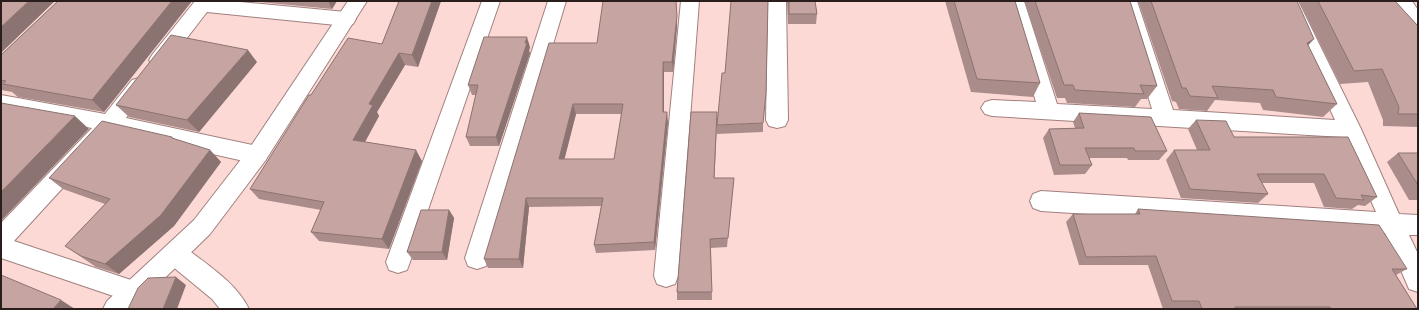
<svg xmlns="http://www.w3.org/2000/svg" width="1419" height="310" viewBox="0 0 1419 310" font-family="'Exo 2',sans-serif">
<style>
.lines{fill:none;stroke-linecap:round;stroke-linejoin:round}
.minor-casing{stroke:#a0807e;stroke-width:2}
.tertiary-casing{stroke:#a0807e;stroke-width:2}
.minor{fill:#fff;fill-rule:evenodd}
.tertiary{fill:#fff;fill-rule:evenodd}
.wall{fill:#aa8d8b;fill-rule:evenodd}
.shaded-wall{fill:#8b7371}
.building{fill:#c6a4a2;stroke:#8b7371;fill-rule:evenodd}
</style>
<rect width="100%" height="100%" fill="#fdd9d6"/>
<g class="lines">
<defs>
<g id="minor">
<polygon points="195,1 230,1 346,12 353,14 356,19 353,24 346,26 207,12 166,65 159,68 152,65 149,60 152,55"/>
<polygon points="482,1 500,1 410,262 407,270 398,273 389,270 386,262"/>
<polygon points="548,1 566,1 489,258 486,266 477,269 468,266 465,258"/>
<polygon points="681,1 699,1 678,276 675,284 666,287 657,284 654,276"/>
<polygon points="768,1 786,1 788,120 785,126 777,128 769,126 766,120"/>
<polygon points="1006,1 1024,1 1057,104 1152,109 1119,1 1137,1 1173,110 1335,120 1280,1 1298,1 1361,129 1399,214 1418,215 1418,235 1409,235 1418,254 1418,292 1409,289 1385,233 1041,211 1033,208 1030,201 1033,194 1041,191 1376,212 1343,137 992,116 985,114 981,108 985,102 992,100 1036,102"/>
<polygon points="1394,1 1412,1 1418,10 1418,34 1411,32"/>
<polygon points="139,78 146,80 149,86 126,118 257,146 265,149 268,155 265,161 257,164 114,132 14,241 143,284 146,292 143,300 134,303 1,258 1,223 92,128 1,111 1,95 105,114 132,80"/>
<path d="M175,243L183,246C206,264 236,282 249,309H220L212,299L167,262L163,254L167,246Z"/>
</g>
<polygon id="tertiary" points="348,1 367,1 265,161 210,234 133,309 103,309 107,301 194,220 249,149"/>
</defs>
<!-- minor casing -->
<use href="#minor" class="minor-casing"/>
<!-- tertiary casing -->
<use href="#tertiary" class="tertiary-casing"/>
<!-- minor -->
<use href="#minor" class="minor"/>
<!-- tertiary -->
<use href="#tertiary" class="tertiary"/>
</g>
<!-- wall -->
<g class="wall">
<polygon points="58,1 192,1 104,112 18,97 12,92 1,90 1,55"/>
<polygon points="248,1 337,1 332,9"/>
<polygon points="399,1 441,1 418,67 405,65 377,112 379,116 365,142 422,161 389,249 319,241 311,232 321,210 259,199 250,189 311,95 382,44"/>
<polygon points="787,1 815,1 817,14 816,24 788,24"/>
<polygon points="945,1 1015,1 1040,83 1033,97 971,92"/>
<polygon points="1024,1 1130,1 1157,86 1147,99 1141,99 1135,107 1067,103 1065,98 1057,98"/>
<polygon points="1138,1 1297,1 1308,45 1337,104 1323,117 1263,110 1260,103 1215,100 1207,111 1179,109 1176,102 1172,101"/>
<polygon points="1299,1 1395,1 1418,26 1418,127 1383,126 1383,120 1368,82 1340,84"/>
<path d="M677,26L673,72H664V112L668,122L655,250L596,253L594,245L601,206L529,207L523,268H488L484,259L597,43ZM576,114H622L614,159H564Z"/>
<polygon points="530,47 529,51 530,53 499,146 470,146 466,137 476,95 472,95 468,85"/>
<polygon points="257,62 199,132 129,117 116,105"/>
<polygon points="717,112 714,178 733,187 727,247 711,248 712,300 677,300 677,292"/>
<polygon points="1079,113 1167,151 1159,160 1128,160 1127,158 1089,158 1092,165 1085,174 1054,175 1043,138 1049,129 1075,128 1073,122"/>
<polygon points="1196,120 1234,137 1348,137 1377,197 1365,206 1358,205 1352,209 1324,207 1314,183 1262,183 1268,194 1258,203 1181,198 1166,160 1174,150 1197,150 1188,129"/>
<polygon points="763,123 763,132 717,134 717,125"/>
<polygon points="172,137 174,139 210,150 221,162 174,226 119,274 96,267 65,246 105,204 63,189 49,178"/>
<polygon points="1398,153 1418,153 1418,200 1409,200 1387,162"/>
<polygon points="1138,209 1407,269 1396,275 1417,309 1163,309 1148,265 1079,265 1066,222 1073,214 1135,214"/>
<polygon points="449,210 454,218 447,260 413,260 407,252"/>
</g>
<!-- shaded-wall -->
<g class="shaded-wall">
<polygon points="29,1 55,1 1,53 1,27"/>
<polygon points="172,1 192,1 104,112 92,100"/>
<polygon points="328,1 337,1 332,9"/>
<polygon points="432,1 441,1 418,67 412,55"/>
<polygon points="676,1 677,26 673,72 672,62"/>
<polygon points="527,37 530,47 529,51 530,53 499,146 496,137"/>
<polygon points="1314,39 1302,52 1307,43"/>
<polygon points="248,50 257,62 199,132 187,120"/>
<polygon points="399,53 405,65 377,112 379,116 360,151 353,140 369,104"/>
<polygon points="663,62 664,72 664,122 663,112"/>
<polygon points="573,104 576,114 562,169 559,159"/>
<polygon points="667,112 668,122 655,250 654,242"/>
<polygon points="717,112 717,121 714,187 714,178"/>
<polygon points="75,116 89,129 1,221 1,192"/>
<polygon points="210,150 221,162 174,226 119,274 105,264"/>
<polygon points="416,150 422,161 389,249 382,239"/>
<polygon points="526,198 529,207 523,268 519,259"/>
<polygon points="449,210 454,218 447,260 442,252"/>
<polygon points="176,277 186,285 177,309 163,309"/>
<polygon points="61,300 75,309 53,309"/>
</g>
<!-- building -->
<g class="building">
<polygon points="1,1 29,1 1,27"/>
<polygon points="58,1 172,1 92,100 3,84 6,81 1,80 1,55"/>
<polygon points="399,1 432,1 412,55 399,53 369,104 373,105 353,140 416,150 382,239 311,232 324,202 250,189 309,95 311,95 348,38 382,44"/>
<path d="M603,1H676L677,16L672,62H663V112H667L654,242L594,245L603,198H526L519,259H484L549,43H597ZM573,104H623L614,159H559Z"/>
<polygon points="731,1 768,1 766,93 763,123 717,125 722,73 725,73"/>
<polygon points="789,1 815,1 817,14 789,14"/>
<polygon points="954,1 1015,1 1040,83 977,79"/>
<polygon points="1035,1 1130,1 1157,86 1140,85 1144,94 1075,90 1073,85 1064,85"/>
<polygon points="1151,1 1297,1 1314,39 1307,43 1337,104 1276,97 1273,90 1212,86 1218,98 1190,96 1186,88 1182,88"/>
<polygon points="1318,1 1395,1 1418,26 1418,114 1398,114 1399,107 1382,69 1354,71"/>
<polygon points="171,35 248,50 187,120 116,105"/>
<polygon points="484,37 527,37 525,43 527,43 496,137 466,137 478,85 468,85"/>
<polygon points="1,103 75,116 1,192"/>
<polygon points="691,112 717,112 714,178 734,178 728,238 710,239 712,292 677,292"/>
<polygon points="1079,113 1151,117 1167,151 1135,151 1134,148 1085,148 1092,165 1060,165 1049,129 1084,128"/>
<polygon points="1196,120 1226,121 1234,137 1348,137 1377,197 1361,195 1364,200 1336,198 1324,174 1257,174 1268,194 1190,189 1174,150 1210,150"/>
<polygon points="102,121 172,137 172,138 210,150 161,215 105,264 81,256 65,246 110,199 49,178"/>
<polygon points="1398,153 1418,153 1418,185"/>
<polygon points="1138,209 1379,225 1407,269 1392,269 1417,309 1331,309 1330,307 1235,307 1235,309 1202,309 1199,301 1172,301 1156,256 1086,257 1073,214 1140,214"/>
<polygon points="421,210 449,210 442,252 407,252"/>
<polygon points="1,275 61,300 53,309 1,309"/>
<polygon points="176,277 163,309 128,309 138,288 148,278"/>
</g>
<!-- border -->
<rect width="1419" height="310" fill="none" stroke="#2a1e1d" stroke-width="4"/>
</svg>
